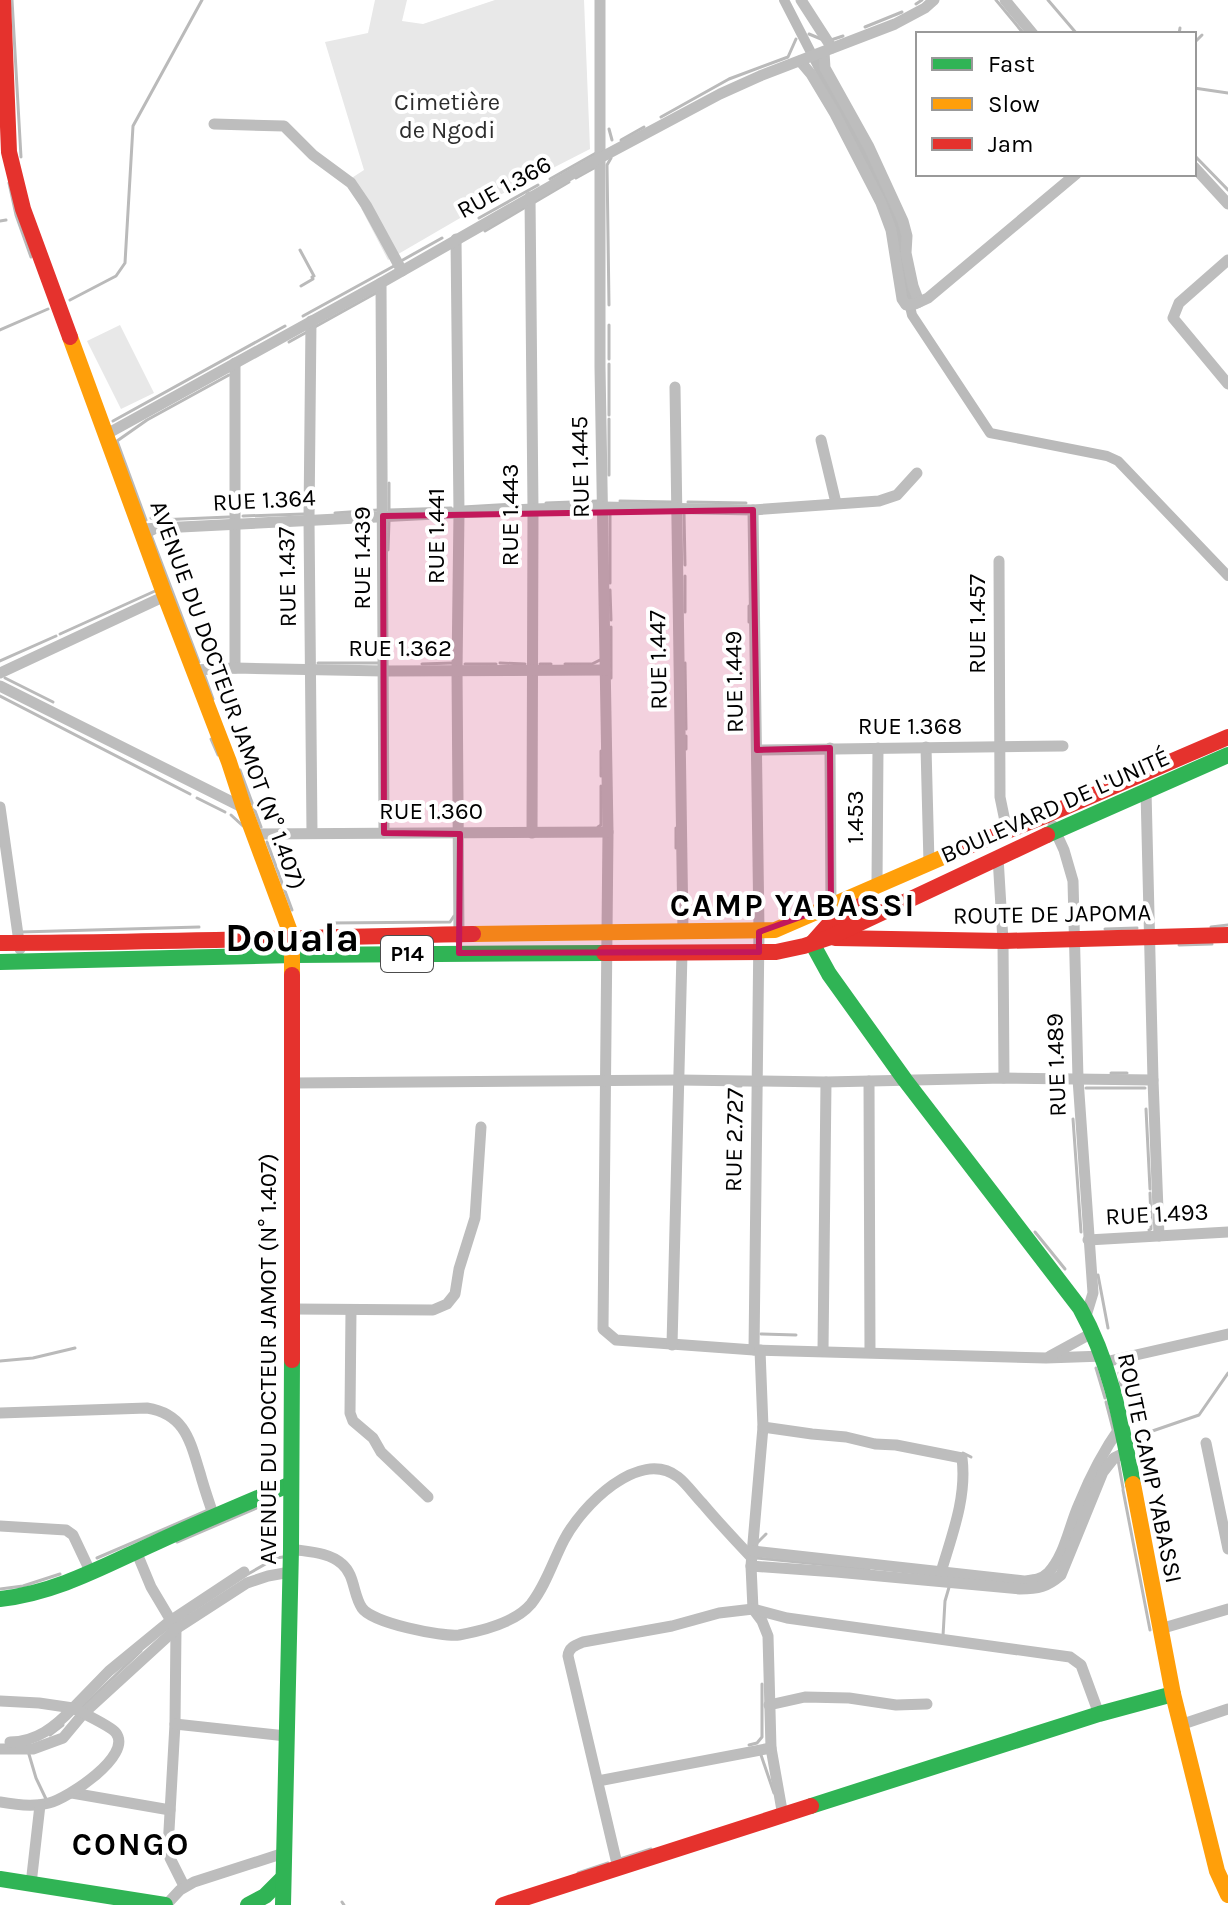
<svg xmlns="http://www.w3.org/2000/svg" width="1228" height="1905" viewBox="0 0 1228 1905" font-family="Karla,sans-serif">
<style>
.green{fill:#e8e8e8}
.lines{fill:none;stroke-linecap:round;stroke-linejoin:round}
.stream{stroke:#bababa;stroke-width:3}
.canal{stroke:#bababa;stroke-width:10}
.street{stroke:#bdbdbd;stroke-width:11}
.fast{stroke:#30b455;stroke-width:16}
.slow{stroke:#ff9f0a;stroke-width:16}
.jam{stroke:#e5322d;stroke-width:16}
.marked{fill:#c2185b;fill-opacity:0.2;stroke:#c2185b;stroke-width:6;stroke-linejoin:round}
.labels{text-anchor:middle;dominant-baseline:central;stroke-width:8;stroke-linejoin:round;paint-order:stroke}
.shield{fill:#fff;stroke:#4c4c4c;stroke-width:2}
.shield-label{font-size:22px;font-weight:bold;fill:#000}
.park-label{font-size:24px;fill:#2d2d2d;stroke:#fff}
.street-label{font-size:24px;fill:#000;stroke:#fff}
.district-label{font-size:32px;font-weight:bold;letter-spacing:2px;fill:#000;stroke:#fff}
.town-label{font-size:40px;font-weight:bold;fill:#000;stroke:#fff}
</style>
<rect width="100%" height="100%" fill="#fff"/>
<!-- green -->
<g class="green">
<polygon points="375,0 407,0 402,21 423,24 495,0 584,0 590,149 498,196 388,260 347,181 364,170 325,42 368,33"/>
<polygon points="120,325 154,393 121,409 87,341"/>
</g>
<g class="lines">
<!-- stream -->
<g class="stream">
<polyline points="12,0 21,157"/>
<polyline points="996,0 1024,34"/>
<polyline points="1048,0 1077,34"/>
<polyline points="916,4 922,0"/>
<polyline points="865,27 902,12"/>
<polyline points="809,34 821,39"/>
<polyline points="1179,34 1180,28"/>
<polyline points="831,40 843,36"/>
<polyline points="1194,43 1202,35"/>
<polyline points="1194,88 1228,93"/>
<polyline points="661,117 729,79 788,57 796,39"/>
<polyline points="609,129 612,140"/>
<polyline points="621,140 644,127"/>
<polyline points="1194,155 1228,190"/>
<polyline points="576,178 594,168 597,168"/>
<polyline points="550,179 596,153"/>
<polyline points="9,183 16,215 31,257"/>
<polyline points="535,202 569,182"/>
<polyline points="479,218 538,185"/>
<polyline points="0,221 6,220"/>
<polyline points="485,231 524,208"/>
<polyline points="300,250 314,276 312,277 313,279 301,286"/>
<polyline points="401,261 442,238"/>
<polyline points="70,300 116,276 125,263 133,126 202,0"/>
<polyline points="609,305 607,165 611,158"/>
<polyline points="303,316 394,266"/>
<polyline points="609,325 609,359"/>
<polyline points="313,328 376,293"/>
<polyline points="0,330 48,309"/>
<polyline points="289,342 307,332"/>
<polyline points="609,364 609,415"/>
<polyline points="609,419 609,475"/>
<polyline points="113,421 285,326"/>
<polyline points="389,483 389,510 451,508"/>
<polyline points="620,501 672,502"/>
<polyline points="688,502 746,503"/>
<polyline points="546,503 598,501"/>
<polyline points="463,507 515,504"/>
<polyline points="335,513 378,510"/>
<polyline points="684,513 685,565"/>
<polyline points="243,516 304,514"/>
<polyline points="151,518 158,520 229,517"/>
<polyline points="146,520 117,441 147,420 229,375"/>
<polyline points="155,533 151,535 199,662"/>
<polyline points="388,550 389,521"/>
<polyline points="685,576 685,612"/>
<polyline points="610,583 610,511"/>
<polyline points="610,590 611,620"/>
<polyline points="749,606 749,622"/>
<polyline points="611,627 611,678"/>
<polyline points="60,634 155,591"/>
<polyline points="0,661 56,636"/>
<polyline points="318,663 378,663"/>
<polyline points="500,663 525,664"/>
<polyline points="685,663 686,729"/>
<polyline points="422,664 452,663"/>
<polyline points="465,664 496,664"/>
<polyline points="540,664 551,664"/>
<polyline points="565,664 592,664 600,660"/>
<polyline points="204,674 213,699"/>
<polyline points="5,678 53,702"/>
<polyline points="0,696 190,794"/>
<polyline points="686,736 686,749"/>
<polyline points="211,739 218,755"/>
<polyline points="601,751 601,776"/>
<polyline points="240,770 261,827"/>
<polyline points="197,798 225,812"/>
<polyline points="231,815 243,826"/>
<polyline points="598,827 601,825 601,786"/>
<polyline points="676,828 676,848"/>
<polyline points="267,842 292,910"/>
<polyline points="329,923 450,922 454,916"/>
<polyline points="1211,927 1228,925"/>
<polyline points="1105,929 1137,928"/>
<polyline points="21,932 199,927"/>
<polyline points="1179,945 1212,944"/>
<polyline points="1111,1073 1127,1073"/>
<polyline points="728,1086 741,1086"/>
<polyline points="1086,1088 1145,1088"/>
<polyline points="1146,1109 1150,1189"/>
<polyline points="1073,1119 1081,1232"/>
<polyline points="1150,1193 1151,1220"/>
<polyline points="1149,1230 1151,1229 1151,1222"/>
<polyline points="1035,1232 1065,1269"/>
<polyline points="1098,1275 1108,1328"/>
<polyline points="761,1334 796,1335"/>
<polyline points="0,1361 33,1358 75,1348"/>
<polyline points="1096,1368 1105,1398"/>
<polyline points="1119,1373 1121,1385"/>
<polyline points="1106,1402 1113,1429"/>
<polyline points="1132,1438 1199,1415 1228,1373"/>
<polyline points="963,1453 971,1457"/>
<polyline points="1118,1460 1123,1488"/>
<polyline points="1123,1490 1150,1630"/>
<polyline points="177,1542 271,1502"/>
<polyline points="757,1543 766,1534"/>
<polyline points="97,1558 206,1511"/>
<polyline points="757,1558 869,1569"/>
<polyline points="248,1574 276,1558 283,1557"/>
<polyline points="0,1589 23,1586 60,1574"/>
<polyline points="943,1636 945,1601 950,1584"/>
<polyline points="80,1709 141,1651"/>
<polyline points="50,1735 63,1725"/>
<polyline points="749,1745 757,1743 762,1737 762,1684"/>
<polyline points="28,1751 36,1778 46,1799"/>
<polyline points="761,1755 774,1793"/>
<polyline points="620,1859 651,1849"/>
<polyline points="578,1873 608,1863"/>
<polyline points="342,1902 344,1905"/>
</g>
<!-- canal -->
<polyline class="canal" points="784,0 898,222 902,272 912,315 990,433 1107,456 1118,461 1228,576"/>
<!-- street -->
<g class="street">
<polyline points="600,0 600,367 608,832 603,1329 616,1340 754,1350 1046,1358 1104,1356"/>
<polyline points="801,0 832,48"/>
<polyline points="1005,0 1033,34"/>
<polyline points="824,52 825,68 869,147 903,221 907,236 906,253 913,286 919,302"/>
<polyline points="800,61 811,74 835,114 881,203 891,230 902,299 906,305 915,304 928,298 1076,174"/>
<polyline points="214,124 284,126 313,155 351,183 366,205 402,271"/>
<polyline points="1194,167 1228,204"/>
<polyline points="530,197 533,509 532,833"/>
<polyline points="456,239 459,513 457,670 459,938"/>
<polyline points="1228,260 1179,303 1173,318 1228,384"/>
<polyline points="381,283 384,833"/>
<polyline points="311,321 309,519 312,833"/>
<polyline points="235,363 235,668"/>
<polyline points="675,387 683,932"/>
<polyline points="105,435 381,283 600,158 720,94 760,76 895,24 925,8 934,0"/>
<polyline points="821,440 836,503"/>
<polyline points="753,510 879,501 897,495 917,473"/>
<polyline points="141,529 533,509 603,507 753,510 759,930 754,1350"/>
<polyline points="999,561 1000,797 1007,831"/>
<polyline points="194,670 235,668 384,671 606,670"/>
<polyline points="0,673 165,596"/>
<polyline points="0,686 244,808"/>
<polyline points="926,747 929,863"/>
<polyline points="830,748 831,906"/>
<polyline points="757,750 1063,746"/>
<polyline points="1146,791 1153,1080 1159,1236"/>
<polyline points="0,807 20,949"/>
<polyline points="1053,826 1064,850 1073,881 1078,1079 1093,1293 1086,1316"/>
<polyline points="254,834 608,832"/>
<polyline points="998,857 1003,941 1004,1078"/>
<polyline points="877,885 878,748"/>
<polyline points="869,1081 870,1352"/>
<polyline points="294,1083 680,1080 826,1082 1004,1078 1153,1080"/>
<polyline points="1088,1240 1228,1232"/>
<polyline points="293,1309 433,1310 447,1304 455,1294 459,1269 475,1218 481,1127"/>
<polyline points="351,1310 350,1413 353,1421 373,1438 381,1452 428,1497"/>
<polyline points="672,1345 682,953"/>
<polyline points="760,1350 763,1427 751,1566 753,1609 762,1621 768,1636 771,1748 783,1816"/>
<polyline points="823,1351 826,1082"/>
<polyline points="1050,1356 1094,1332"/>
<polyline points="1105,1362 1228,1334"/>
<path d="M0,1413L147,1408C185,1414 190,1441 200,1473C204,1488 209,1502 214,1517"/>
<path d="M763,1427L812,1434L846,1437L875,1444L896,1445L962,1458C967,1497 952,1535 941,1572"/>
<polyline points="1206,1443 1228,1549"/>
<polyline points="0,1526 66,1530 73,1535 91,1573"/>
<path d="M291,1549C308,1552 329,1552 342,1564C355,1575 353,1595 362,1608C372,1623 442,1637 459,1635C481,1631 516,1622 531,1604C546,1585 553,1561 564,1540C581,1507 639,1447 678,1477C687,1484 695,1496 703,1504C719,1523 735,1540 752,1558"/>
<polyline points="136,1551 151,1587 176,1629 175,1724 168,1848 170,1858 184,1886"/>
<path d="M753,1551L1024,1581C1033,1580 1041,1580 1048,1573C1065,1555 1069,1526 1079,1504C1090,1477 1104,1450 1121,1426"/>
<path d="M751,1566L836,1572L1020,1589C1038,1589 1047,1587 1061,1575L1103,1472L1114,1458L1126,1452"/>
<polyline points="1160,1629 1228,1609"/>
<polyline points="0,1701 39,1703 73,1708 109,1671 170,1621 244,1572"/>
<polyline points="769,1705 805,1697 849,1698 896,1705 927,1704"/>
<polyline points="175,1724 286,1736"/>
<polyline points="1180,1725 1228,1709"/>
<polyline points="0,1749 33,1749 63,1738 83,1714 176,1629 247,1583 268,1576 290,1572"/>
<polyline points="598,1781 771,1748"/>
<polyline points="72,1793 170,1810"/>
<path d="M0,1802C16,1805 34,1807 49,1803C68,1798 133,1756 116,1733C111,1726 82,1713 73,1708C55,1727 36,1742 10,1742"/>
<path d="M618,1868L568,1656C569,1647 576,1645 583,1642L672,1626L719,1613L753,1609L787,1618L1070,1657L1081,1665L1099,1714"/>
<polyline points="31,1884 40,1805"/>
<polyline points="166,1905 180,1890 194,1882 284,1853"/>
</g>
<!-- fast -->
<g class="fast">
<polyline points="1047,835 1228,755"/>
<path d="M812,943L829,974L905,1080L1080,1308C1111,1364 1121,1422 1133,1484"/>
<polyline points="0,962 294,955 604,953"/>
<path d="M0,1599C56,1593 104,1566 155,1543C200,1522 246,1503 291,1484"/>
<polyline points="811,1806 1099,1714 1173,1694"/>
<polyline points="0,1879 165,1905"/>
<polyline points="248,1905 265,1896 283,1878"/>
<polyline points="283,1905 291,1549 292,1360"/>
</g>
<!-- slow -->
<g class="slow">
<polyline points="70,337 165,596 229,762 244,808 292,937 292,975"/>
<polyline points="473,934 775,930 964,848"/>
<polyline points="1133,1484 1173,1694 1217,1871 1228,1895"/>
</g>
<!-- jam -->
<g class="jam">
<polyline points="3,0 9,152 23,209 70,337"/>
<polyline points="964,848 1047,815 1228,737"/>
<polyline points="835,938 1003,941 1228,935"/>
<polyline points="814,941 830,923 860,906"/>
<path d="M0,943C158,943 315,937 473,934"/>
<polyline points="604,953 776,952 804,946 828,938 1047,835"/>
<polyline points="292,1360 292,975"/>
<polyline points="503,1905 811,1806"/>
</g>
</g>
<!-- marked area -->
<path class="marked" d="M753,510L757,750L830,748L831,906L759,932V952L459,953L460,834L384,833L383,516Z"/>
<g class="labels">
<!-- shield labels -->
<rect class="shield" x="381" y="936" width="52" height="36" rx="6"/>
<g class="shield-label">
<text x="407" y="954">P14</text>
</g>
<!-- park labels -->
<g class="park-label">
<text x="447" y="102">Cimetière<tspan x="447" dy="28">de Ngodi</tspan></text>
</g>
<!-- street labels -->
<g class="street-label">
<text transform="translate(504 187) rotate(-29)">RUE 1.366</text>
<text transform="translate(580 467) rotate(-91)">RUE 1.445</text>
<text transform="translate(264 500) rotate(-3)">RUE 1.364</text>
<text transform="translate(510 515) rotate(-90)">RUE 1.443</text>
<text transform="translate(436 536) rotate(-90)">RUE 1.441</text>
<text transform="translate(362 558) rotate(-90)">RUE 1.439</text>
<text transform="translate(287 577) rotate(-91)">RUE 1.437</text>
<text transform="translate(977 624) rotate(-90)">RUE 1.457</text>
<text x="400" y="648">RUE 1.362</text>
<text transform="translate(658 660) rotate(-91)">RUE 1.447</text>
<text transform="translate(734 682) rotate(-91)">RUE 1.449</text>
<text transform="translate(228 695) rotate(70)">AVENUE DU DOCTEUR JAMOT (N° 1.407)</text>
<text x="910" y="726">RUE 1.368</text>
<text transform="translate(1055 806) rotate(-24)">BOULEVARD DE L'UNITÉ</text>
<text x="431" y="811">RUE 1.360</text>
<text transform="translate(855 817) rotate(-90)">1.453</text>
<text transform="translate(1052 914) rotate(-1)">ROUTE DE JAPOMA</text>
<text transform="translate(1056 1065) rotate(-92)">RUE 1.489</text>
<text transform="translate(734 1140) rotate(-89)">RUE 2.727</text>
<text transform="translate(1157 1214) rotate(-3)">RUE 1.493</text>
<text transform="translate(268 1359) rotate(-90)">AVENUE DU DOCTEUR JAMOT (N° 1.407)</text>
<text transform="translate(1150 1468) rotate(78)">ROUTE CAMP YABASSI</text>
</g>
<!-- district labels -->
<g class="district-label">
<text x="793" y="905">CAMP YABASSI</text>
<text x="131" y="1844">CONGO</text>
</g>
<!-- town labels -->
<g class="town-label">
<text x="292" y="937">Douala</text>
</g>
</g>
<!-- legend -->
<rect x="916" y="32" width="280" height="144" fill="#ffffff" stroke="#999999" stroke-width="2"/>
<rect x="932" y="58" width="40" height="12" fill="#30b455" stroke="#999999" stroke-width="2"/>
<text x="988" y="72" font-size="24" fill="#000000">Fast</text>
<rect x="932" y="98" width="40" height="12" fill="#ff9f0a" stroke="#999999" stroke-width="2"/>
<text x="988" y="112" font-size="24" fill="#000000">Slow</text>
<rect x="932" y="138" width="40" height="12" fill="#e5322d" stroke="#999999" stroke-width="2"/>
<text x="988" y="152" font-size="24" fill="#000000">Jam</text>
</svg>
